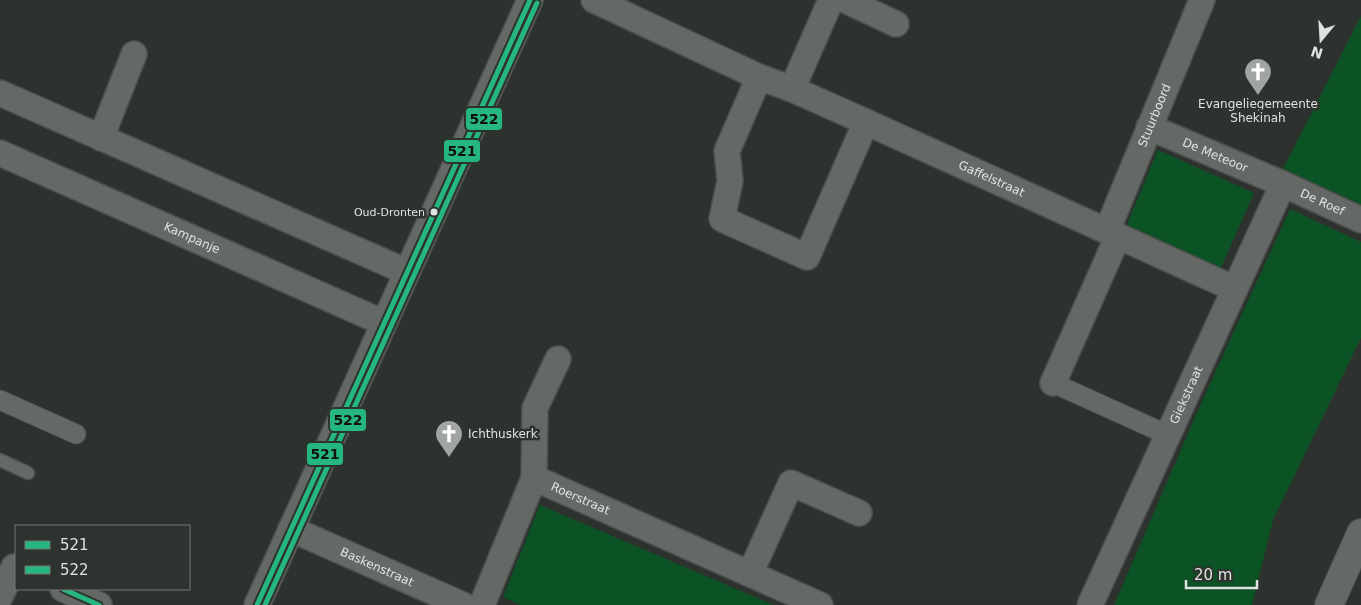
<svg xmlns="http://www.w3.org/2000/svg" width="1361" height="605" viewBox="0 0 1361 605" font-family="'DejaVu Sans',sans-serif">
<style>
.green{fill:#0b5224}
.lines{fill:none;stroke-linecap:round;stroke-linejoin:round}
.service-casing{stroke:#4b4e4c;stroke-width:15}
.pedestrian-casing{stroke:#4b4e4c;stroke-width:21}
.minor-casing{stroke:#4b4e4c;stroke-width:28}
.tertiary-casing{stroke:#4b4e4c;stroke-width:30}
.service{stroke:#656966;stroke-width:12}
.pedestrian{stroke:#656966;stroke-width:19}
.minor{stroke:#656966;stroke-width:25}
.tertiary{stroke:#656966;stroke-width:28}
.bus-1-casing{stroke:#2d332e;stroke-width:9}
.bus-2-casing{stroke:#2d332e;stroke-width:9}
.bus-1{stroke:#26b680;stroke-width:5}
.bus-2{stroke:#26b680;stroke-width:5}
.bus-dot{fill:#dfe3e0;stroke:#2d332e;stroke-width:2}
.labels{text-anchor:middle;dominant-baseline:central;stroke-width:5;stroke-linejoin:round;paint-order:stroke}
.bus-label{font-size:11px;fill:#dfe3e0;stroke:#2d332e;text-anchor:end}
.poi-label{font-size:12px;fill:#dfe3e0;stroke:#2d332e}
.street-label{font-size:12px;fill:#dfe3e0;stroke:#2d332e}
.line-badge{stroke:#2d332e;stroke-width:2}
.pale-badge-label{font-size:14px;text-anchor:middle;font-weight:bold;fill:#111}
</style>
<rect width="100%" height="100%" fill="#2e322f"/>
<!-- green -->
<g class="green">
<polygon points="1361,16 1361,207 1282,171"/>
<polygon points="1158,150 1254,193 1220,270 1125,229"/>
<polygon points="1290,209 1361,242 1361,338 1273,520 1252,605 1114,605 1199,408"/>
<polygon points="540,505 762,600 774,605 520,605 503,597"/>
</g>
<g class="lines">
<defs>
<polyline id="service" points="0,460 28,473"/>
<g id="pedestrian">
<polyline points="1053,383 1168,435"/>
<polyline points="0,400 76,434"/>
</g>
<g id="minor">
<path id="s1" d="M594,0L759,77L792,89L866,122L1235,289"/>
<polyline points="845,0 896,24"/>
<polyline points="759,77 727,151 730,181 722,219 807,257 866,122"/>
<polyline points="792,89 831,0"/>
<polyline points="0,93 407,272"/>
<path id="s2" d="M1149,127L1283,184L1361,220"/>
<polyline points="101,138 134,54"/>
<path id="s3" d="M0,153L384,323"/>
<path id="s4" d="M1107,231L1202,0"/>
<polyline points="1053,383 1118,236"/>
<polyline points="534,478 535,408 558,359"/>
<path id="s5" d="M291,529L463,605"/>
<polyline points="750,574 791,483 859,513"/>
<polyline points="63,589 99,605"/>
<polyline points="0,597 14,567"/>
<polyline points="257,605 530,0"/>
<path id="s6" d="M482,605L534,478L820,605"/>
<path id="s7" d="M1090,605L1283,184"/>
</g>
<polyline id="tertiary" points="1329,605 1361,533"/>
</defs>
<!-- service casing -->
<use href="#service" class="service-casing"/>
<!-- pedestrian casing -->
<use href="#pedestrian" class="pedestrian-casing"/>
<!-- minor casing -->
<use href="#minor" class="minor-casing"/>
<!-- tertiary casing -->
<use href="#tertiary" class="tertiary-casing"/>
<!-- service -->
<use href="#service" class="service"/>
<!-- pedestrian -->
<use href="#pedestrian" class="pedestrian"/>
<!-- minor -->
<use href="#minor" class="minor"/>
<!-- tertiary -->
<use href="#tertiary" class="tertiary"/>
<defs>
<g id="bus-1">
<polyline points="63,589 99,605"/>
<polyline points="257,605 530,0"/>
</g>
<polyline id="bus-2" points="265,605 537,3"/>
</defs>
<!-- bus-1 casing -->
<use href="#bus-1" class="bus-1-casing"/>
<!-- bus-2 casing -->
<use href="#bus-2" class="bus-2-casing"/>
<!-- bus-1 -->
<use href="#bus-1" class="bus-1"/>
<!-- bus-2 -->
<use href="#bus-2" class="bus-2"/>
</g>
<!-- icons -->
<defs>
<symbol id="church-pin" viewBox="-11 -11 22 30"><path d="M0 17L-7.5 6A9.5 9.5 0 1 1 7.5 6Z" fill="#a1a5a2" stroke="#2d332e"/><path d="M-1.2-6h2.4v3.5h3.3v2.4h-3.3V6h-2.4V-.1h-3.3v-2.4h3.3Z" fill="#fff"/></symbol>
</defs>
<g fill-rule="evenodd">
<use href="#church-pin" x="1242" y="56" width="32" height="43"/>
<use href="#church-pin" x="433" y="418" width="32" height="43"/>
</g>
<!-- markers -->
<circle class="bus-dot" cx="434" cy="212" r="4.5"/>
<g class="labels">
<!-- bus labels -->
<g class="bus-label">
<text x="425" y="212">Oud-Dronten</text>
</g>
<!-- poi labels -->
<g class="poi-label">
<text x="1258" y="104">Evangeliegemeente<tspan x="1258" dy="14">Shekinah</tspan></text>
<text x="468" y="434" text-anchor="start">Ichthuskerk</text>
</g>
<!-- street labels -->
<g class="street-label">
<text stroke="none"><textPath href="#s4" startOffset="125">Stuurboord</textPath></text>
<text stroke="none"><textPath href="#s2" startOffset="72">De Meteoor</textPath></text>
<text stroke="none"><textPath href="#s1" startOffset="436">Gaffelstraat</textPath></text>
<text stroke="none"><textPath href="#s2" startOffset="189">De Roef</textPath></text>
<text stroke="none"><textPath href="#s3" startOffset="210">Kampanje</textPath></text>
<text stroke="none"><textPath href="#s7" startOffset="231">Giekstraat</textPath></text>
<text stroke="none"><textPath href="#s6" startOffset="188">Roerstraat</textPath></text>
<text stroke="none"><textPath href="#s5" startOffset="94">Baskenstraat</textPath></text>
</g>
</g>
<g class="line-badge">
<rect x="465" y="107" width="38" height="24" rx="5" fill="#26b680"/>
<rect x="443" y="139" width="38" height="24" rx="5" fill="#26b680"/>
<rect x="329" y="408" width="38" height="24" rx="5" fill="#26b680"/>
<rect x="306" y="442" width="38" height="24" rx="5" fill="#26b680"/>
</g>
<g class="pale-badge-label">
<text x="484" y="124">522</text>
<text x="462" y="156">521</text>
<text x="348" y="425">522</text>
<text x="325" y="459">521</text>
</g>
<!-- legend -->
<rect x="15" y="525" width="175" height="65" fill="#2d332e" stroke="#747975"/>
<rect x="25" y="541" width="25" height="8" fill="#26b680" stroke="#747975"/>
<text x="60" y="550" font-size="15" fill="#dfe3e0">521</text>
<rect x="25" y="566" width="25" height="8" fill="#26b680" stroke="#747975"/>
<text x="60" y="575" font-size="15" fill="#dfe3e0">522</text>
<!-- north arrow -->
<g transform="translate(1321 40) rotate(198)" stroke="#2d332e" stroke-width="4" paint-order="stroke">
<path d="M0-4L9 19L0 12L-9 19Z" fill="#dfe3e0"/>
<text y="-8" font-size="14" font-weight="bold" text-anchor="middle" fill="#dfe3e0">N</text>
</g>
<!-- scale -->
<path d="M1186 580v8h71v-8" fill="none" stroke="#dfe3e0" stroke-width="2.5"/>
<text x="1194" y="580" font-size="15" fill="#dfe3e0" stroke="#2d332e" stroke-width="4" paint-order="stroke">20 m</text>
</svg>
